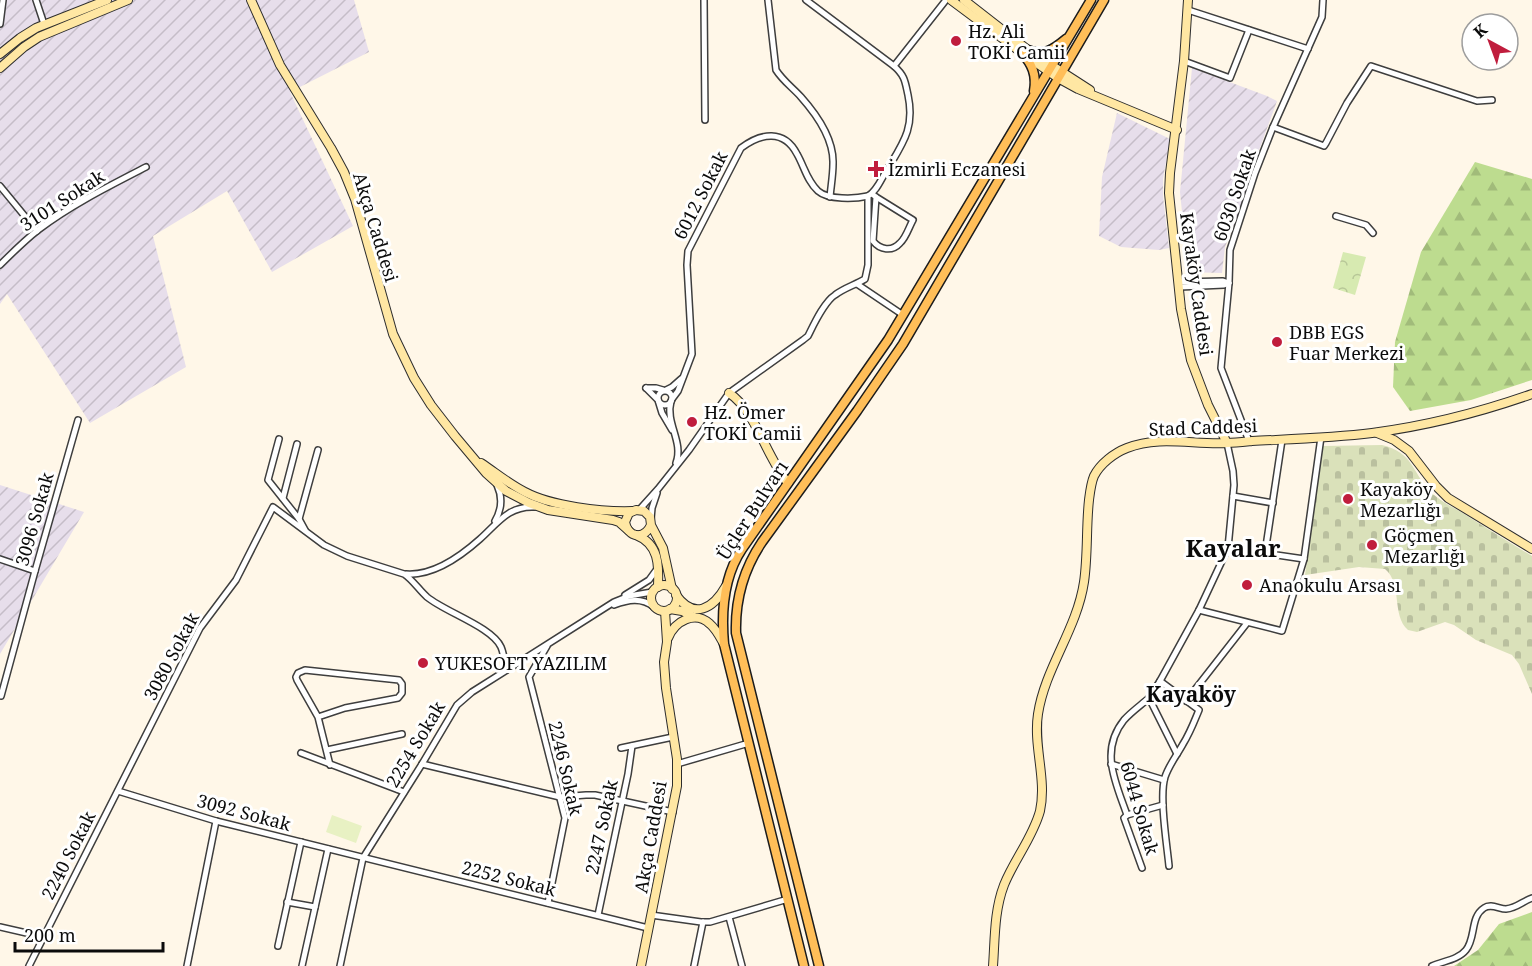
<svg xmlns="http://www.w3.org/2000/svg" width="1532" height="966" viewBox="0 0 1532 966" font-family="'Noto Serif',serif">
<style>
.industrial{fill:url(#industrial-furrows)}
.forest{fill:url(#forest-firs)}
.cemetery{fill:url(#cemetery-stones)}
.park{fill:url(#park-crowns)}
.pitch{fill:#e8f1c3}
.lines{fill:none;stroke-linecap:round;stroke-linejoin:round}
.street-casing{stroke:#3e3e3e;stroke-width:8}
.secondary-casing{stroke:#2d2d2d;stroke-width:10}
.primary-casing{stroke:#1c1c1c;stroke-width:11}
.street{stroke:#fff;stroke-width:5}
.secondary{stroke:#ffe7a3;stroke-width:8}
.primary{stroke:#ffbe58;stroke-width:8}
.poi-dot{fill:#c01d3d;stroke:#fff;stroke-width:2}
.labels{text-anchor:middle;dominant-baseline:central;stroke-width:6;stroke-linejoin:round;paint-order:stroke}
.poi-label{font-size:18px;fill:#0b0b0b;stroke:#fff;text-anchor:start}
.street-label{font-size:18px;fill:#0b0b0b;stroke:#fff}
.quarter-label{font-size:21px;font-weight:bold;fill:#0b0b0b;stroke:#fff}
.district-label{font-size:24px;font-weight:bold;fill:#0b0b0b;stroke:#fff}
</style>
<defs>
<pattern id="industrial-furrows" width="10" height="10" patternUnits="userSpaceOnUse" patternTransform="scale(1.5)"><rect width="10" height="10" fill="#e7deeb"/><path d="M-1 1l2-2M0 10L10 0M9 11l2-2" fill="none" stroke="#c5bdc8"/></pattern>
<pattern id="forest-firs" width="22" height="20" patternUnits="userSpaceOnUse" patternTransform="scale(1.5)"><rect width="22" height="20" fill="#bddc8f"/><path d="M5 1l3.5 6h-7zM16 11l3.5 6h-7z" fill="#a1bb7a"/></pattern>
<pattern id="cemetery-stones" width="16" height="16" patternUnits="userSpaceOnUse" patternTransform="scale(1.5)"><rect width="16" height="16" fill="#dae1ba"/><path d="M2 7V4a2 2 0 0 1 4 0v3zM10 15v-3a2 2 0 0 1 4 0v3z" fill="#bac09f"/></pattern>
<pattern id="park-crowns" width="20" height="18" patternUnits="userSpaceOnUse" patternTransform="scale(1.5)"><rect width="20" height="18" fill="#d7eab1"/><path d="M2 6a3 3 0 1 1 6 0M12 15a3 3 0 1 1 6 0" fill="none" stroke="#b7c797"/></pattern>
</defs>
<rect width="100%" height="100%" fill="#fff7e8"/>
<!-- industrial -->
<g class="industrial">
<polygon points="0,0 354,0 369,52 290,92 353,226 272,272 227,191 153,236 186,367 90,423 7,294 0,304"/>
<polygon points="1192,68 1267,96 1277,101 1258,153 1253,177 1225,247 1222,273 1188,272 1180,192"/>
<polygon points="1117,113 1170,139 1163,179 1163,196 1169,248 1159,250 1121,247 1099,236 1102,177"/>
<polygon points="0,485 84,512 0,654"/>
</g>
<!-- forest -->
<g class="forest">
<polygon points="1475,162 1532,179 1532,380 1471,400 1410,411 1393,387 1395,342 1421,252"/>
<polygon points="1532,912 1532,966 1454,966 1478,950 1499,924"/>
</g>
<!-- cemetery -->
<path class="cemetery" d="M1382,445C1414,453 1411,471 1430,491C1438,500 1451,506 1461,512C1485,527 1508,542 1532,556V694L1519,664L1512,655L1476,640L1454,625L1445,622L1417,632L1408,630C1391,615 1403,584 1385,569L1359,567L1305,575L1323,446Z"/>
<!-- park -->
<polygon class="park" points="1343,252 1366,257 1355,295 1333,288"/>
<!-- pitch -->
<polygon class="pitch" points="332,815 362,826 356,843 326,832"/>
<g class="lines">
<defs>
<g id="street">
<polyline points="36,0 44,24"/>
<polyline points="704,0 705,120"/>
<path d="M768,0L776,70C783,81 793,88 801,97C817,115 834,140 833,164C833,175 831,186 830,197"/>
<polyline points="806,0 894,66"/>
<polyline points="1188,10 1308,49"/>
<polyline points="0,24 3,0"/>
<polyline points="1184,61 1230,78 1249,30"/>
<polyline points="1273,127 1324,146 1326,143 1347,103 1371,66 1477,101 1492,100"/>
<polyline points="0,186 37,231"/>
<path d="M872,194L876,197L913,220C909,227 906,238 900,243C892,252 880,250 873,241L876,197"/>
<polyline points="1336,216 1366,225 1373,233"/>
<path d="M0,265C12,253 24,241 38,230C71,205 109,186 146,167"/>
<polyline points="1179,282 1223,281 1229,283"/>
<polyline points="857,284 903,315"/>
<polyline points="1180,287 1224,285 1229,283"/>
<polyline points="646,388 658,400 662,413 672,430"/>
<polyline points="646,388 656,388 663,390"/>
<polyline points="666,390 672,387 681,379"/>
<circle cx="665" cy="398" r="7"/>
<path d="M672,399L678,391L692,354L687,265L688,251L741,148C761,133 784,129 797,154C804,166 807,181 818,191C828,200 855,199 868,196"/>
<path d="M671,401C665,423 684,442 676,463"/>
<polyline points="279,439 268,480 299,519"/>
<polyline points="1249,441 1221,368 1229,283 1230,250 1255,173 1273,127 1322,17 1323,0"/>
<polyline points="1233,496 1273,503"/>
<polyline points="283,498 297,444"/>
<path d="M640,509L658,489L689,450L729,393L803,340L808,336C814,324 824,302 835,295C844,288 855,285 865,279L868,265V196C877,191 881,179 887,170C903,143 915,128 908,95C905,81 905,76 894,66L946,0"/>
<polyline points="651,519 652,508 657,493"/>
<path d="M495,521C502,509 503,498 497,485"/>
<polyline points="305,530 299,519 318,450"/>
<polyline points="1228,548 1304,559"/>
<polyline points="1265,553 1282,440"/>
<polyline points="0,559 35,571"/>
<path d="M406,574C433,576 461,556 480,539C498,523 508,506 534,507"/>
<polyline points="625,595 649,580 657,569"/>
<path d="M614,605C628,600 641,597 654,607"/>
<polyline points="1199,610 1282,631 1304,559 1321,437"/>
<polyline points="547,646 529,677 565,818 548,903"/>
<path d="M1160,681L1199,710C1194,722 1190,733 1183,744C1177,755 1169,765 1165,777C1159,796 1167,845 1169,866"/>
<polyline points="1,696 35,571 78,420"/>
<polyline points="1186,701 1247,623"/>
<polyline points="318,717 345,708 398,698 402,693 402,684 399,680 305,670 298,673 296,677 297,680 318,717 330,765"/>
<polyline points="621,748 673,737"/>
<polyline points="327,750 402,734"/>
<polyline points="301,753 404,792"/>
<polyline points="1177,754 1149,698 1160,681 1199,610 1228,548 1234,485 1233,471 1227,443"/>
<polyline points="422,764 560,797 586,795 595,795 673,812"/>
<polyline points="677,764 749,743"/>
<polyline points="1111,764 1164,780"/>
<polyline points="118,791 216,821 648,928"/>
<polyline points="1127,815 1163,805"/>
<path d="M1142,868L1124,818L1127,815C1116,783 1099,751 1124,720C1131,712 1141,705 1149,698"/>
<polyline points="287,902 315,907"/>
<polyline points="598,915 628,774 632,746"/>
<polyline points="651,915 701,922 710,922 788,899"/>
<polyline points="729,917 742,966"/>
<polyline points="0,927 44,937"/>
<polyline points="278,946 301,842"/>
<path d="M29,966L200,628L236,580L273,507L324,545L347,556L404,574C413,580 419,590 427,597C445,612 492,627 501,647C504,654 505,663 506,670"/>
<polyline points="187,966 216,821"/>
<polyline points="302,966 328,849"/>
<polyline points="340,966 363,858 422,764 457,705 472,692 614,602 629,596 652,592"/>
<polyline points="694,966 703,922"/>
<path d="M1432,966C1443,961 1458,960 1466,950C1476,938 1470,917 1484,908C1491,903 1499,909 1506,909C1517,908 1523,901 1532,898"/>
</g>
<g id="secondary">
<polyline points="251,0 280,65 331,148 344,172 355,199 393,334 414,378 431,405 455,436 486,473 506,491 529,503 548,510 613,520 619,522 628,530"/>
<polyline points="951,0 1022,53 1058,78 1078,89 1177,130"/>
<polyline points="964,0 1028,50 1090,90"/>
<polyline points="1188,0 1184,61 1170,173 1169,193 1181,309 1191,360 1208,405 1227,443"/>
<polyline points="0,54 20,38 36,28 107,0"/>
<polyline points="0,68 24,47 39,37 128,0"/>
<path d="M729,393C756,411 766,457 788,483"/>
<polyline points="1377,433 1394,440 1409,451 1436,486 1448,498 1532,549"/>
<path d="M481,463C496,473 509,484 525,492C551,506 602,512 632,511"/>
<path d="M651,525C644,540 628,538 625,522L629,513L636,510L644,511L650,517L651,525L663,548L672,589"/>
<path d="M636,535C659,544 659,565 658,587"/>
<circle cx="664" cy="598" r="13"/>
<path d="M676,595C694,620 713,609 726,586"/>
<polyline points="670,609 682,611 694,617"/>
<path d="M668,638C675,621 695,610 710,624C716,629 720,637 724,644"/>
<polyline points="641,966 677,786 677,759 666,688 664,662 667,642 665,611"/>
<path d="M993,966C995,939 994,911 1004,885C1014,860 1033,837 1040,811C1047,779 1033,746 1038,714C1045,668 1077,629 1084,582C1088,555 1086,527 1089,500C1090,492 1091,483 1094,476C1100,464 1114,453 1127,448C1159,435 1194,445 1227,443C1235,443 1243,442 1252,441C1292,439 1332,438 1372,433C1426,426 1481,412 1532,394"/>
</g>
<g id="primary">
<path d="M1028,50C1043,57 1054,49 1066,39"/>
<path d="M1022,53C1032,64 1037,75 1034,91"/>
<path d="M804,966L724,644C721,611 724,576 742,549L888,340L1091,0"/>
<path d="M819,966L736,633C735,599 743,570 762,542L857,411L903,344L1104,0"/>
</g>
</defs>
<!-- street casing -->
<use href="#street" class="street-casing"/>
<!-- secondary casing -->
<use href="#secondary" class="secondary-casing"/>
<!-- primary casing -->
<use href="#primary" class="primary-casing"/>
<!-- street -->
<use href="#street" class="street"/>
<!-- secondary -->
<use href="#secondary" class="secondary"/>
<!-- primary -->
<use href="#primary" class="primary"/>
</g>
<!-- markers -->
<g class="poi-dot">
<circle cx="956" cy="41" r="6"/>
<path d="M873 160h6v6h6v6h-6v6h-6v-6h-6v-6h6z"/>
<circle cx="1277" cy="342" r="6"/>
<circle cx="692" cy="422" r="6"/>
<circle cx="1348" cy="499" r="6"/>
<circle cx="1372" cy="545" r="6"/>
<circle cx="1247" cy="585" r="6"/>
<circle cx="423" cy="663" r="6"/>
</g>
<g class="labels">
<!-- poi labels -->
<g class="poi-label">
<text x="968" y="31">Hz. Ali<tspan x="968" dy="21">TOKİ Camii</tspan></text>
<text x="888" y="169">İzmirli Eczanesi</text>
<text x="1289" y="332">DBB EGS<tspan x="1289" dy="21">Fuar Merkezi</tspan></text>
<text x="704" y="412">Hz. Ömer<tspan x="704" dy="21">TOKİ Camii</tspan></text>
<text x="1360" y="489">Kayaköy<tspan x="1360" dy="21">Mezarlığı</tspan></text>
<text x="1384" y="535">Göçmen<tspan x="1384" dy="21">Mezarlığı</tspan></text>
<text x="1259" y="585">Anaokulu Arsası</text>
<text x="435" y="663">YUKESOFT YAZILIM</text>
</g>
<!-- street labels -->
<g class="street-label">
<text transform="translate(700 195) rotate(-63)">6012 Sokak</text>
<text transform="translate(1234 195) rotate(-71)">6030 Sokak</text>
<text transform="translate(62 200) rotate(-33)">3101 Sokak</text>
<text transform="translate(376 227) rotate(73)">Akça Caddesi</text>
<text transform="translate(1197 284) rotate(82)">Kayaköy Caddesi</text>
<text transform="translate(1203 427) rotate(-2)">Stad Caddesi</text>
<text transform="translate(752 510) rotate(-57)">Üçler Bulvarı</text>
<text transform="translate(34 519) rotate(-74)">3096 Sokak</text>
<text transform="translate(171 656) rotate(-62)">3080 Sokak</text>
<text transform="translate(415 744) rotate(-59)">2254 Sokak</text>
<text transform="translate(566 768) rotate(77)">2246 Sokak</text>
<text transform="translate(1140 808) rotate(74)">6044 Sokak</text>
<text transform="translate(244 812) rotate(15)">3092 Sokak</text>
<text transform="translate(601 827) rotate(-78)">2247 Sokak</text>
<text transform="translate(650 837) rotate(-80)">Akça Caddesi</text>
<text transform="translate(68 855) rotate(-63)">2240 Sokak</text>
<text transform="translate(509 878) rotate(14)">2252 Sokak</text>
</g>
<!-- quarter labels -->
<g class="quarter-label">
<text x="1191" y="694">Kayaköy</text>
</g>
<!-- district labels -->
<g class="district-label">
<text x="1233" y="547">Kayalar</text>
</g>
</g>
<!-- north arrow -->
<g transform="translate(1490 42) rotate(319)"><circle r="28" fill="#ffffff" stroke="#9d9d9d" stroke-width="1.5"/>
<path d="M0-4.5L10 22L0 15L-10 22Z" fill="#c01d3d"/>
<text y="-9" font-size="16" font-weight="bold" text-anchor="middle" fill="#0b0b0b">K</text>
</g>
<!-- scale -->
<path d="M15 942v9h148v-9" fill="none" stroke="#0b0b0b" stroke-width="3"/>
<text x="24" y="942" font-size="18" fill="#0b0b0b" stroke="#ffffff" stroke-width="4.5" paint-order="stroke">200 m</text>
</svg>
